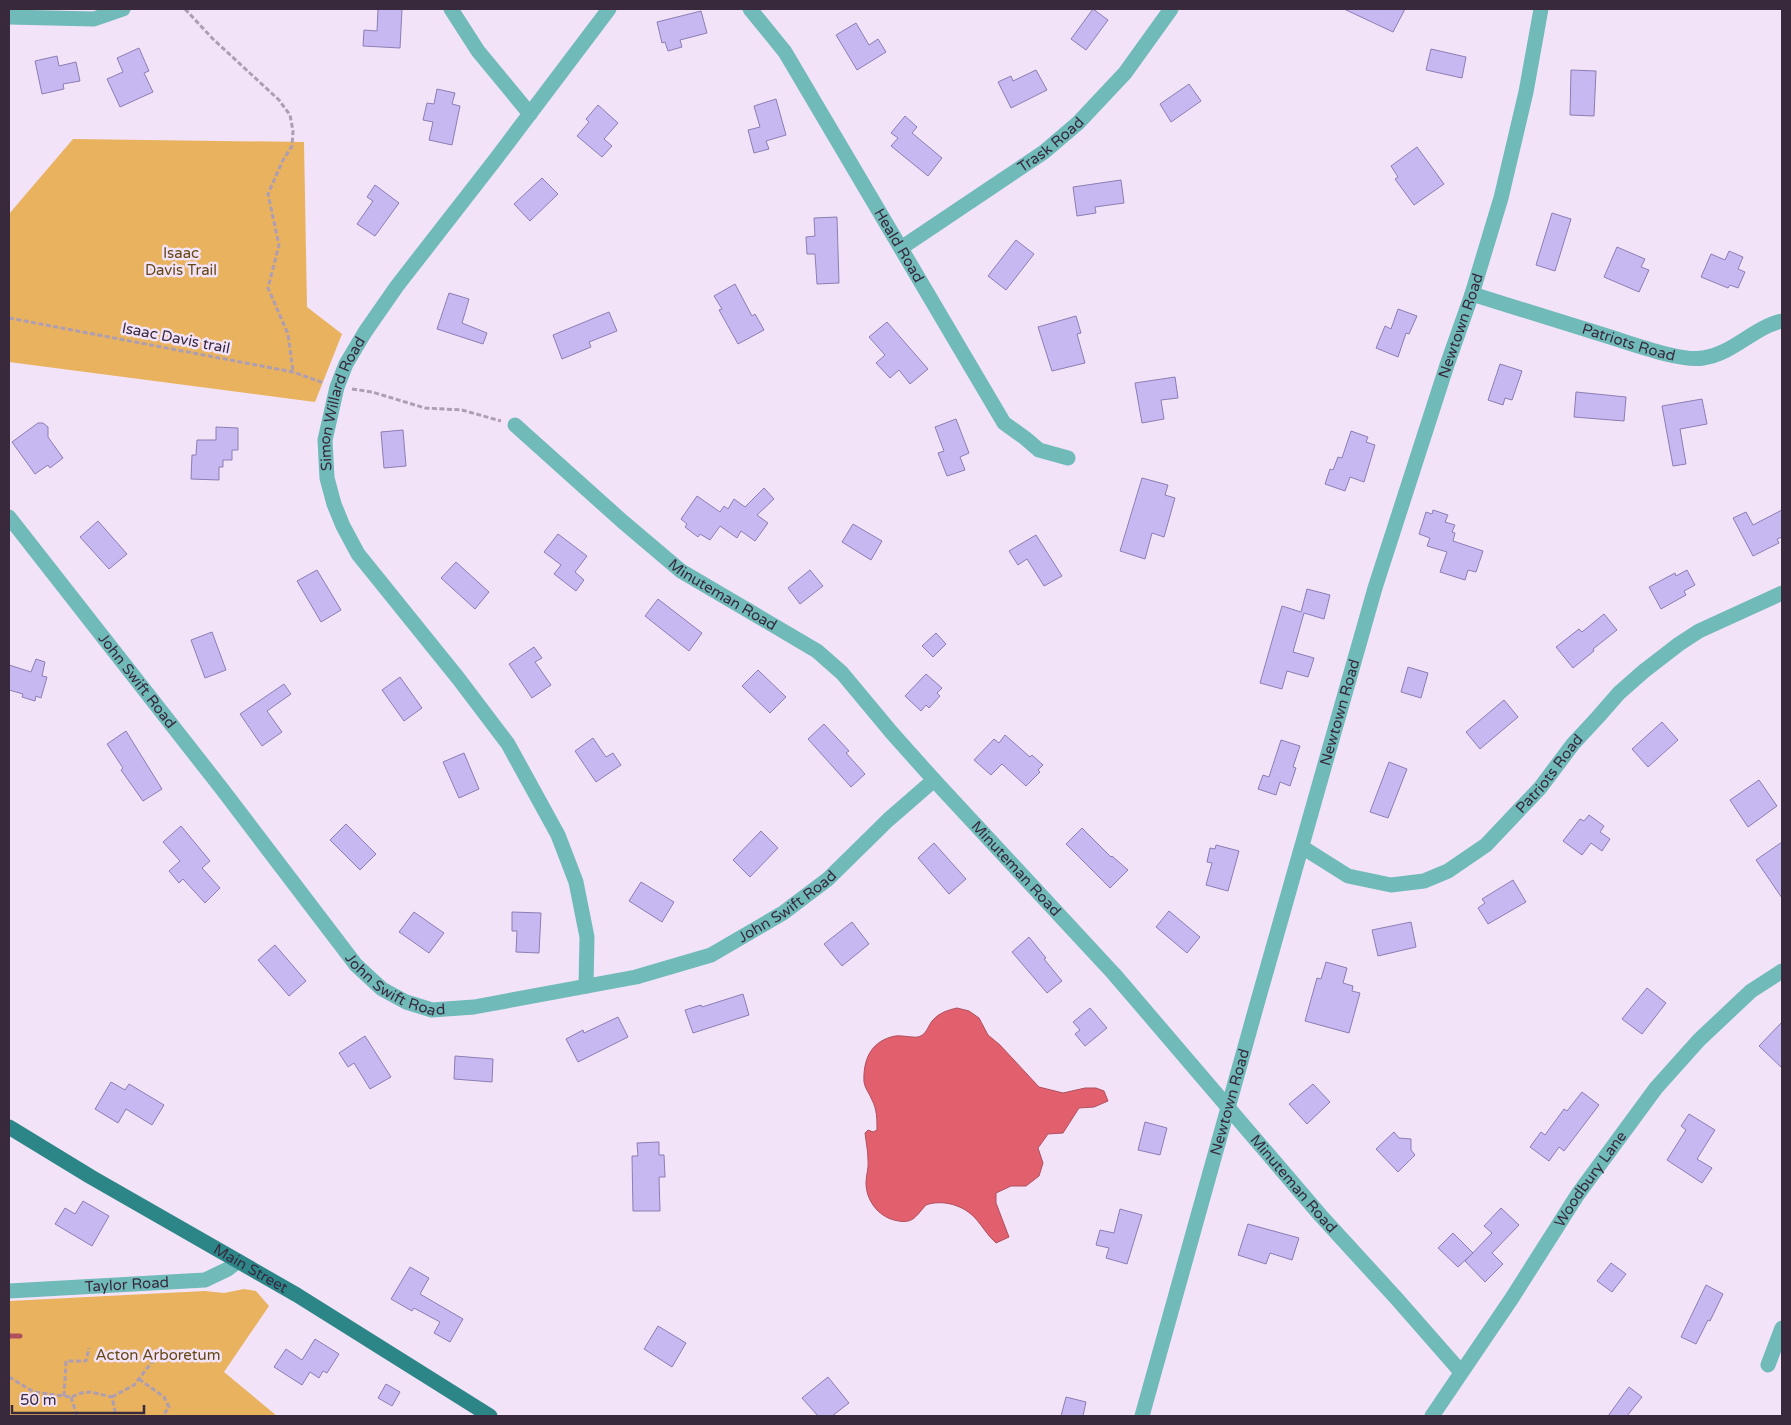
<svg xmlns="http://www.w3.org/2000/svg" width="1791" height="1425" viewBox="0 0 1791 1425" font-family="'Varela Round',sans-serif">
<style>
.green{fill:#e9b25f}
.water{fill:#e2606e;stroke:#af505f}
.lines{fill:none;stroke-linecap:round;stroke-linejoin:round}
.stream{stroke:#af505f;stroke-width:5}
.building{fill:#c7b8f1;stroke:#8c7eb3}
.path{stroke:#ad9eb3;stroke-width:3;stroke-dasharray:5 2.5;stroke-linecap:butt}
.minor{stroke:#71baba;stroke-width:15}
.major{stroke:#2c8687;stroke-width:15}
.labels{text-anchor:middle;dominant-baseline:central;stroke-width:5;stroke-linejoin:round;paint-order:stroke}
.street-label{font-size:15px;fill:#38293d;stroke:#f2e3f8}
.park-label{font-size:15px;fill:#664815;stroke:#f2e3f8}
</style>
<rect width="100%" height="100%" fill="#f2e3f8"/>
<!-- green -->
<g class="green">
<polygon points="73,139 304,142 307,307 342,334 315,402 9,362 9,214"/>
<polygon points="244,1289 256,1291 269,1306 224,1372 277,1416 9,1416 9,1301 205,1291 224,1293"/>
</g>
<!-- water -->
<path class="water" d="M957,1008L969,1011L979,1018L988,1035L1000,1045L1039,1087L1063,1093L1085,1088H1096L1104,1091L1108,1101L1094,1107L1079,1108L1063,1133L1048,1134L1038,1148L1043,1163L1039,1176L1026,1186H1011L996,1193V1203L1009,1237L996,1243C988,1236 983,1227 976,1219C964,1205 942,1199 926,1205C915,1217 913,1225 894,1220C878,1216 866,1200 866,1183C866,1175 869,1168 868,1160C868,1151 866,1142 865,1133L868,1130L873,1132L877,1130C877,1120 877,1109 872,1100C870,1094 865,1089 864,1082C863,1061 870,1043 891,1037C900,1034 910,1038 918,1037C927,1035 928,1025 933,1020C939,1013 948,1010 957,1008Z"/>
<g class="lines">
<!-- stream -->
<polyline class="stream" points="9,1336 20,1336"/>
</g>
<!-- building -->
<g class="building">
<polygon points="378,9 402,9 400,48 363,46 364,30 377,31"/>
<polygon points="1093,9 1108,20 1086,50 1071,39"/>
<polygon points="1344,9 1405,9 1393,32"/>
<polygon points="701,11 707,33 680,40 682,47 668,51 665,42 662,43 657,22"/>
<polygon points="856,23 869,45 878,39 886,52 857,70 836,35"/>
<polygon points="139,48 149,71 144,73 153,92 120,107 107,79 123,72 117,58"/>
<polygon points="1431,49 1466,57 1462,78 1426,70"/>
<polygon points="57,56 59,66 76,62 80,81 63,84 64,89 42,94 35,61"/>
<polygon points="1036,70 1047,90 1011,108 998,82 1011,76 1013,81"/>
<polygon points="1571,70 1596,71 1594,116 1570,115"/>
<polygon points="1189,84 1201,101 1171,122 1160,104"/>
<polygon points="437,89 455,93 452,104 460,106 452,145 429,140 433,122 423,120 427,103 434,104"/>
<polygon points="776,99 786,135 766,141 769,149 754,153 748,130 760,127 754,106"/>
<polygon points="598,105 618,123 604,139 612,146 602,157 577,136 589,122 586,119"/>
<polygon points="905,116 917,127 912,133 942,158 928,176 891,146 898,138 891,133"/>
<polygon points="1417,147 1444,184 1414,205 1395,179 1398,177 1391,166"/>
<polygon points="542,178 558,194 530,221 514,204"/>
<polygon points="1121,180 1124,203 1095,207 1096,213 1077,216 1073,187"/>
<polygon points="375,185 399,203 375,236 357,224 373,201 367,197"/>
<polygon points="1552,213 1571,219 1555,271 1536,265"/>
<polygon points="837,217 839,283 817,284 815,254 807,254 806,237 815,236 814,218"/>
<polygon points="1016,240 1034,254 1006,290 988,276"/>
<polygon points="1617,247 1645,259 1641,267 1649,270 1639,292 1604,277"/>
<polygon points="1729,251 1743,257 1738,269 1745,272 1738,288 1730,285 1728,288 1701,277 1711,254 1725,260"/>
<polygon points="735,284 752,316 755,314 764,330 738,344 719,310 722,309 714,296"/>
<polygon points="449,293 469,299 462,323 487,333 483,344 437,329"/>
<polygon points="1398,309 1417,316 1409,334 1406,333 1398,357 1376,348 1385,326 1391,329"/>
<polygon points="609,312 617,331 589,342 591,347 562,359 553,335"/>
<polygon points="1076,316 1081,333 1077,334 1085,363 1052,371 1038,327"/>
<polygon points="887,322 928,369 910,384 899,370 890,378 876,363 885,355 869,337"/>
<polygon points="1500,364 1522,371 1512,400 1505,398 1503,405 1488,400"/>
<polygon points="1175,377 1178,398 1161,400 1164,419 1142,423 1135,383"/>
<polygon points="1576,392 1626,397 1624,421 1574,417"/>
<polygon points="1702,399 1707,424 1680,429 1686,464 1673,466 1662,406"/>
<polygon points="956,419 969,453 960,457 965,470 947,476 938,453 944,451 935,427"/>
<polygon points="38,423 43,423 48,427 48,437 63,458 50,468 48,465 35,474 12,442"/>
<polygon points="216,427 238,428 238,450 232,450 232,460 223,460 223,467 219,467 219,480 191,479 192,455 196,455 197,440 216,440"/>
<polygon points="403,430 406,466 384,468 381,432"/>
<polygon points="1351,431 1368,437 1366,442 1375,445 1364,482 1350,477 1345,491 1325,484 1330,469 1333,470 1338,457 1342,458"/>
<polygon points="1142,478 1168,485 1165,495 1175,498 1164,537 1152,533 1145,559 1120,551"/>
<polygon points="764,488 774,499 757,515 768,523 755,541 741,531 737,538 720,526 710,540 700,534 698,537 685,527 687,524 681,519 697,496 720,512 724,506 728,509 734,499 745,507"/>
<polygon points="1433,510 1448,515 1445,522 1455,525 1452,532 1455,533 1453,541 1483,551 1476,572 1468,570 1465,580 1440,572 1447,552 1427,546 1430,538 1419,534 1426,512 1432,514"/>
<polygon points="1782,510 1782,537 1777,539 1779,543 1753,556 1733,518 1746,512 1753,525"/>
<polygon points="98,521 127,554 109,569 80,537"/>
<polygon points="853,524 882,541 871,560 842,542"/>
<polygon points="558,534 587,556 575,572 584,580 576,591 554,574 561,565 544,552"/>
<polygon points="1036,535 1062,576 1044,586 1027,559 1018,565 1009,551"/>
<polygon points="456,562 489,592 475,609 441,578"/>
<polygon points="317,570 341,610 321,622 297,581"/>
<polygon points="810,570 823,586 800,604 788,588"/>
<polygon points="1687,570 1695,585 1684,591 1686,595 1661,609 1649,587 1675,573 1676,576"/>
<polygon points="1307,589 1330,595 1324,619 1304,613 1293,652 1314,658 1308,677 1287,671 1282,689 1260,683 1282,606 1301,612"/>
<polygon points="658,599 702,633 689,651 645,616"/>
<polygon points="1604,614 1617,630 1593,649 1594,651 1573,668 1556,647 1579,629 1582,632"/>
<polygon points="212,632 226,670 205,678 191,640"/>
<polygon points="936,633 946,644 933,657 922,646"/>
<polygon points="534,647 542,658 535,662 551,685 532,698 509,664"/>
<polygon points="36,659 45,662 42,676 47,677 41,698 36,696 35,701 22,697 23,694 9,690 9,665 31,672"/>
<polygon points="1408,667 1428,673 1421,698 1401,692"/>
<polygon points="758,670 786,697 770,713 742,686"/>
<polygon points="926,674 942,688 937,693 940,696 929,708 926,705 921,711 905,696"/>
<polygon points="400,677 422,708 404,721 382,690"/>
<polygon points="284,684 291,694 267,711 282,732 262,746 240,714"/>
<polygon points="1504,700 1518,717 1480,749 1466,732"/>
<polygon points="1662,722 1678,740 1648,767 1632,749"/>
<polygon points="824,724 849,751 846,753 865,774 851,787 808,739"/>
<polygon points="126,731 162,789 143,801 121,770 123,768 107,744"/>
<polygon points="1005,735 1030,757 1032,755 1043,765 1038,770 1040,772 1026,786 1002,764 991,775 974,760 994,739 999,743"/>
<polygon points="593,738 606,757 613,753 621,765 596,782 575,751"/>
<polygon points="1281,740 1300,746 1293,767 1296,768 1290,786 1280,782 1276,795 1258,789 1263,775 1269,777"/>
<polygon points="464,753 479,789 459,798 443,762"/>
<polygon points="1389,762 1407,769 1388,818 1370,812"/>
<polygon points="1759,780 1777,806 1748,827 1730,800"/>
<polygon points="1589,815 1604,826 1600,832 1610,839 1602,851 1591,843 1582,855 1563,841 1580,819 1584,821"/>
<polygon points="346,824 376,854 360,870 330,840"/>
<polygon points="181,826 210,861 202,868 220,888 205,903 183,879 179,883 169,871 180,861 163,842"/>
<polygon points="1082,828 1111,857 1112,856 1128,870 1110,888 1066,844"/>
<polygon points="761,831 778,848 750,877 733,860"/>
<polygon points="1782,842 1782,898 1756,860"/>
<polygon points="934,843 966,879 949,894 918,858"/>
<polygon points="1216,845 1239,851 1228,891 1206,885 1212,863 1207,862 1210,848 1215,849"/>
<polygon points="1513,880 1526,902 1488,924 1478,908 1485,903 1482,899"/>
<polygon points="641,882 674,902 662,922 629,901"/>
<polygon points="1169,911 1200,937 1187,953 1156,927"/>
<polygon points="414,912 444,933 429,953 399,932"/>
<polygon points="512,912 541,913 539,953 516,952 517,931 512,931"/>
<polygon points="852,922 869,944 842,966 824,944"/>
<polygon points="1411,922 1416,947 1378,956 1372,930"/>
<polygon points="1029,937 1046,958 1044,959 1062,981 1047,993 1012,952"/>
<polygon points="275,945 306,981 289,996 258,960"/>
<polygon points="1326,962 1347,968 1343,983 1353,986 1352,991 1360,993 1349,1033 1305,1021 1317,978 1321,979"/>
<polygon points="1647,988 1666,1003 1642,1034 1622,1019"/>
<polygon points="743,994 749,1015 693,1033 685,1010 701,1005 702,1007"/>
<polygon points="1090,1008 1107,1028 1085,1046 1075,1034 1080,1030 1073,1022"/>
<polygon points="618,1017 628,1037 578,1062 566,1039 583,1030 584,1033"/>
<polygon points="1782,1022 1782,1068 1759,1046"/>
<polygon points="365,1036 391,1077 370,1089 354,1063 348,1067 339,1053"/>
<polygon points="455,1056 493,1059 492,1082 454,1079"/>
<polygon points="111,1082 125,1090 129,1084 164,1105 152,1125 126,1109 118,1123 95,1109"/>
<polygon points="1313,1084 1330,1102 1307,1124 1289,1104"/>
<polygon points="1582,1092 1599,1105 1564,1151 1559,1147 1549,1161 1530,1147 1541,1132 1545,1135 1564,1109 1567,1111"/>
<polygon points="1689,1114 1715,1130 1697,1159 1712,1168 1702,1183 1667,1160 1686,1130 1681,1126"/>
<polygon points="1145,1122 1167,1128 1160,1155 1138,1150"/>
<polygon points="1394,1132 1399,1138 1411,1139 1411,1150 1415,1155 1398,1172 1376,1149"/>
<polygon points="659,1142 659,1155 664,1155 665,1177 659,1177 660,1211 633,1211 632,1156 638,1156 637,1143"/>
<polygon points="83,1201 109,1216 92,1246 55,1224 65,1208 75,1214"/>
<polygon points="1501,1208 1519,1225 1492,1253 1503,1264 1485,1282 1465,1261 1492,1233 1484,1226"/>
<polygon points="1120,1209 1142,1215 1127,1264 1106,1258 1109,1248 1096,1245 1100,1230 1114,1233"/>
<polygon points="1248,1224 1299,1238 1292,1260 1270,1253 1266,1264 1238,1255"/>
<polygon points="1453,1233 1473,1253 1458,1267 1438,1248"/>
<polygon points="1611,1263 1626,1274 1612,1292 1597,1281"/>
<polygon points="410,1267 429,1278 420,1294 463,1319 450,1342 434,1333 440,1322 414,1308 412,1311 391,1299"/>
<polygon points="1706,1285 1723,1294 1710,1321 1708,1320 1696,1344 1681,1337"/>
<polygon points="658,1326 686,1343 672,1367 644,1349"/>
<polygon points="315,1339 339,1354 327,1373 323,1371 319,1378 310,1372 302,1385 274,1367 286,1349 302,1360"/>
<polygon points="828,1377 849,1403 832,1416 818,1416 802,1398"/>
<polygon points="386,1384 400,1392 392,1406 378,1398"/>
<polygon points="1629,1387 1642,1397 1627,1416 1608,1416"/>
<polygon points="1066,1397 1086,1402 1083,1416 1061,1416"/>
</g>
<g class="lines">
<!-- path -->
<g class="path">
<polyline points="185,9 213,39 279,100 290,115 293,131 292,146 283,160 268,194 279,245 268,288 288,334 293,372"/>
<polyline points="9,318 293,372 324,383"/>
<polyline points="352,389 372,392 425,408 462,410 501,421"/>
<polyline points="9,1377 34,1392 71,1397 81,1393 91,1392 112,1397 116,1416"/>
<polyline points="139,1379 164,1397 169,1407 163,1416"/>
<polyline points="64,1396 66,1361 86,1361 89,1348"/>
<polyline points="71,1397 77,1416"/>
<polyline points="112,1397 134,1385 156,1357"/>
</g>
<!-- minor -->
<g class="minor">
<polyline points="451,9 478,51 530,114"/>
<path id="s1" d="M750,9L785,52L1004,423L1025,438L1039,450L1068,458"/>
<polyline points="9,17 94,19 123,9"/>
<path id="s2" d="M901,248L1044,152L1078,123L1125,73L1171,9"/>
<path id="s3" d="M1472,294C1517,308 1562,322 1607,336C1630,343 1681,362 1703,358C1733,354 1754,327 1782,321"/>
<path id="s4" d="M515,425L622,521L681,571L817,651L842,673L892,733L934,780L1114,974L1321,1216L1397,1299L1461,1372"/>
<path id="s5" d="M9,517L222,789L356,965L382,989L406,1002L432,1010L474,1007L636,977L711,955L783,913L828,879L888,820L934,780"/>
<path id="s6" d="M1302,847L1348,876L1391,885L1424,881L1448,871L1486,845L1540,788L1573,744L1598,717L1619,693L1644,671L1679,644L1699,631L1782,593"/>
<path id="s7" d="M586,986L587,937L576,882L558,835L508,744L458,678L358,554L343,526L334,504L327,478L325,440L337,387L346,364L365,332L397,286L495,160L609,9"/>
<path id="s8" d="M9,1291L205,1280L228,1269L238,1261"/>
<polyline points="1768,1365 1782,1328"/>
<path id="s9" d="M1142,1416L1257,1004L1375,588L1447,365L1472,294L1501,198L1526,92L1541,9"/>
<path id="s10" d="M1432,1416L1512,1298L1578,1194L1656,1088L1699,1040L1751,991L1782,971"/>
</g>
<!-- major -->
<path class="major" id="s11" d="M9,1127L91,1177L297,1295L490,1416"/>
</g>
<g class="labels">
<!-- street labels -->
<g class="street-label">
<text stroke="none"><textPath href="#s2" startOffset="182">Trask Road</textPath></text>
<text stroke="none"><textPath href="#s1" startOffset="280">Heald Road</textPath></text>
<text stroke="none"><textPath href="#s9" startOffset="1136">Newtown Road</textPath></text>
<text transform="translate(176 338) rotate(11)">Isaac Davis trail</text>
<text stroke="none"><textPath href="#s3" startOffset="164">Patriots Road</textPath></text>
<text stroke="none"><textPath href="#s7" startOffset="661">Simon Willard Road</textPath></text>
<text stroke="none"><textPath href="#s4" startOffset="269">Minuteman Road</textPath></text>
<text stroke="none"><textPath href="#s5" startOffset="208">John Swift Road</textPath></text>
<text stroke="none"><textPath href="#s9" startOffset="731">Newtown Road</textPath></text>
<text stroke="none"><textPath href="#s6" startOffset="299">Patriots Road</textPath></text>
<text stroke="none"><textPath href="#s4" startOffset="674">Minuteman Road</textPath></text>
<text stroke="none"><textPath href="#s5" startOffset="1032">John Swift Road</textPath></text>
<text stroke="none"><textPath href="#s5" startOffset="612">John Swift Road</textPath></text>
<text stroke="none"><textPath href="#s9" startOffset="326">Newtown Road</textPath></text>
<text stroke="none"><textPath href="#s10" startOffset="285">Woodbury Lane</textPath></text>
<text stroke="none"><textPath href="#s4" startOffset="1094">Minuteman Road</textPath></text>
<text stroke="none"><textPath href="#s11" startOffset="280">Main Street</textPath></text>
<text stroke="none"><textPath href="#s8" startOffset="118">Taylor Road</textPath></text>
</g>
<!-- park labels -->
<g class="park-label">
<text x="181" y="253">Isaac<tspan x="181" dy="17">Davis Trail</tspan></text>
<text x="158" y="1355">Acton Arboretum</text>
</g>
</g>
<!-- border -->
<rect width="1791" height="1425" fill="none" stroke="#38293d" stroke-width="20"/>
<!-- scale -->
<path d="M12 1405v8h132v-8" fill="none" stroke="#38293d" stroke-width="2.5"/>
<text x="20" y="1405" font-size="15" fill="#38293d" stroke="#f2e3f8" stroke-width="4" paint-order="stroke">50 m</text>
</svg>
